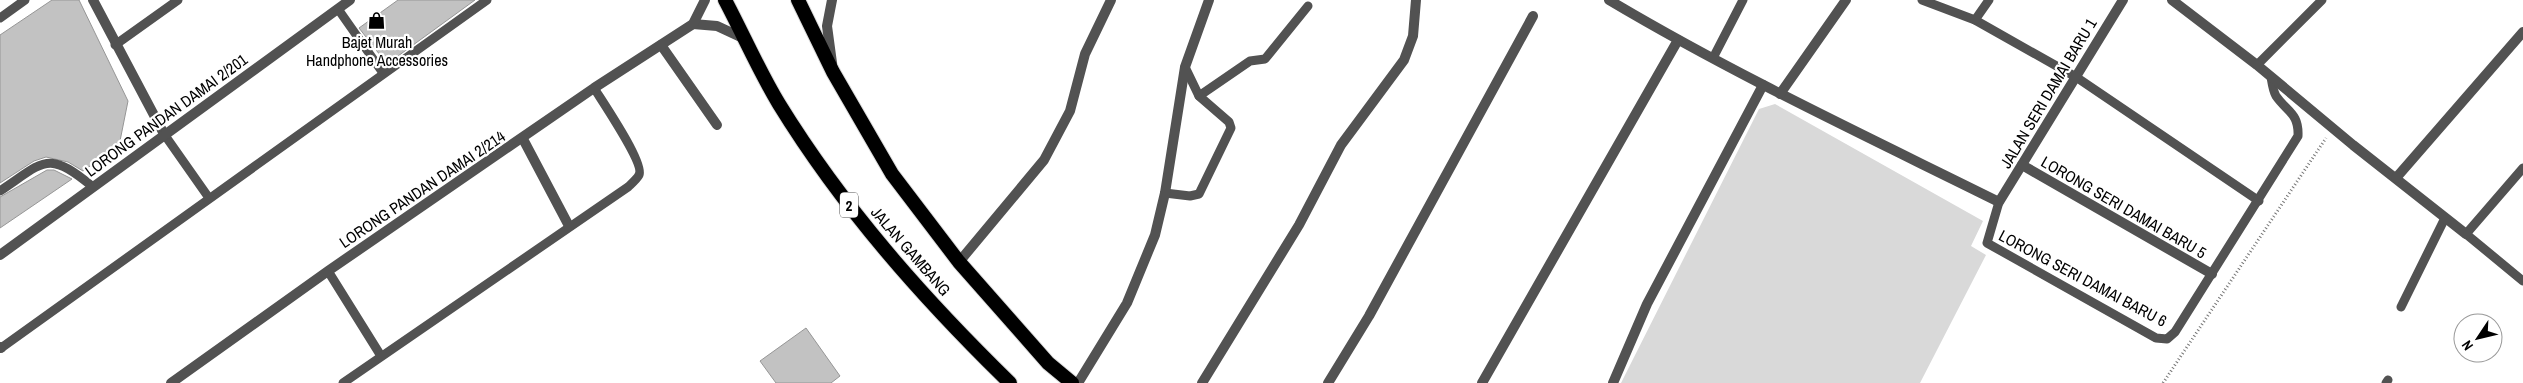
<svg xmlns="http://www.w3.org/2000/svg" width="2523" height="383" viewBox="0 0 2523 383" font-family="'Archivo Narrow',sans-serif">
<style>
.green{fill:#d9d9d9}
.building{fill:#c2c2c2;stroke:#969696}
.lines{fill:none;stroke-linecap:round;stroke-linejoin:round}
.trunk-casing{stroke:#dbdbdb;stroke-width:16}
.path{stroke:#747474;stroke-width:3;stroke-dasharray:1 2.5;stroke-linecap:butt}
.service{stroke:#525252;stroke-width:9}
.minor{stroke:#525252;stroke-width:10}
.tertiary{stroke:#525252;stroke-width:10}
.trunk{stroke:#000;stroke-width:14}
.labels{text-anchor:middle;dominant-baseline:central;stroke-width:4.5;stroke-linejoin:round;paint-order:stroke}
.shield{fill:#fff;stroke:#4c4c4c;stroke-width:1}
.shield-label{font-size:15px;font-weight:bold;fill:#000}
.poi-label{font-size:16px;fill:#000;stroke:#fff}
.street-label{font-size:16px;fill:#000;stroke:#fff}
</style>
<rect width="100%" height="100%" fill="#fff"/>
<!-- green -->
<polygon class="green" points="1775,104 1983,221 1971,246 1986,255 1920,383 1621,383 1759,109"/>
<!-- building -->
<g class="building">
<polygon points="52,0 79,0 128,101 119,146 83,171 68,162 46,157 34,161 0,183 0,35"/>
<polygon points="398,0 475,0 387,64 359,28"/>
<polygon points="47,170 54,170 72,179 0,228 0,197"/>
<polygon points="806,328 840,376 831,383 776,383 760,361"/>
</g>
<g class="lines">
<defs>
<g id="trunk">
<path d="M725,0C743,34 759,71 779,104C843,208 923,298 1010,383"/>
<polyline points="798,0 833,72 892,174 959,262 1048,363 1072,383"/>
</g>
</defs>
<!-- trunk casing -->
<use href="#trunk" class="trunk-casing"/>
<!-- path -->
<polyline class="path" points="2163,383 2326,138"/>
<!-- service -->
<g class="service">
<polyline points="1922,0 1975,20 2076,77 2259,201"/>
<polyline points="338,9 383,73"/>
<polyline points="0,18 25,0"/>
<polyline points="1975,20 1989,0"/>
<polyline points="115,45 178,0"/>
<polyline points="1713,58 1743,0"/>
<polyline points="2257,65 2322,0"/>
<polyline points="1199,96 1250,61 1265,59 1308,6"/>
<polyline points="164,134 209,198"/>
<polyline points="2523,168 2466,234 2523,281"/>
<path d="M0,191C45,161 47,149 93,187"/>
<polyline points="1165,193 1190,196 1199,194 1231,128 1229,122 1199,96 1185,67"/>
<path d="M1999,202L1987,243L2156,338L2167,339L2175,332L2298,136C2299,113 2287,112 2276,96C2273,91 2272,83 2271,77"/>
<polyline points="328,271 381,356"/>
<polyline points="2401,307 2445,218"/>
<polyline points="1,348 487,0"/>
<path d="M343,383L628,187C631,184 637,179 639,175C645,164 602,101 594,88"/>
<polyline points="2386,383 2388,380"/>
</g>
<!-- minor -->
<g class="minor">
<polyline points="93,0 164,134"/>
<path d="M1609,0C1735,75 1868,137 1999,202L2123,0"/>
<polyline points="2172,0 2257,65 2353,145 2466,234"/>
<polyline points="693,24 717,26 745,39"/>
<polyline points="661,45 717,125"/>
<polyline points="1780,94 1846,0"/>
<polyline points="523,139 569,226"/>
<polyline points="2022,165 2212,274"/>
<polyline points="2396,178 2523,32"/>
<polyline points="0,255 350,0"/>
<polyline points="959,262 1044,160 1070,111 1085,54 1111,0"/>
<polyline points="0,347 1,348"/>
<polyline points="171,383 328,271 594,88 693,24 705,0"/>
<polyline points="1078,383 1127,303 1155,235 1165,193 1185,67 1209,0"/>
<polyline points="1202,383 1299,225 1341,145 1404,60 1413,36 1416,0"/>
<polyline points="1328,383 1369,316 1533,16"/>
<polyline points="1482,383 1678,40"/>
<polyline points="1613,383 1647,304 1763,85"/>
</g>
<!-- tertiary -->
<polyline class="tertiary" points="832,0 827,26 832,63"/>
<!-- trunk -->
<use href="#trunk" class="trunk"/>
</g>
<!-- icons -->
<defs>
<symbol id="shop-bare" viewBox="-9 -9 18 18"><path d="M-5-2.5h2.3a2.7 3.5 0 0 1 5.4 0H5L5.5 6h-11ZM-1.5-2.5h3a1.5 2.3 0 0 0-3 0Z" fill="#000" stroke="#fff" stroke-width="2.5" paint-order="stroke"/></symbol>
</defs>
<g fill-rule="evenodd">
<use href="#shop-bare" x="364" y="8" width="25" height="25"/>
</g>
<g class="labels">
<!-- shield labels -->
<rect class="shield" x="840" y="192.5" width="18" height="25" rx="4"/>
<g class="shield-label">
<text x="849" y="205">2</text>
</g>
<!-- poi labels -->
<g class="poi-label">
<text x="377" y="42">Bajet Murah<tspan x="377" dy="18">Handphone Accessories</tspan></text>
</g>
<!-- street labels -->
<g class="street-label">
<text transform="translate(2048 93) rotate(-59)">JALAN SERI DAMAI BARU 1</text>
<text transform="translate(166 115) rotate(-36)">LORONG PANDAN DAMAI 2/201</text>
<text transform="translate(422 189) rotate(-34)">LORONG PANDAN DAMAI 2/214</text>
<text transform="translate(2124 207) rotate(30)">LORONG SERI DAMAI BARU 5</text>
<text transform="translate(911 251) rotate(49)">JALAN GAMBANG</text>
<text transform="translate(2083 278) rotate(28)">LORONG SERI DAMAI BARU 6</text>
</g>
</g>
<!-- north arrow -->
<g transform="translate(2478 338) rotate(235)"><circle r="24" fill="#ffffff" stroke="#999999"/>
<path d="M0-4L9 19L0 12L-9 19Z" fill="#000000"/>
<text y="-8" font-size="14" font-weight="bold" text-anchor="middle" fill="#000000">N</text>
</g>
</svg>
